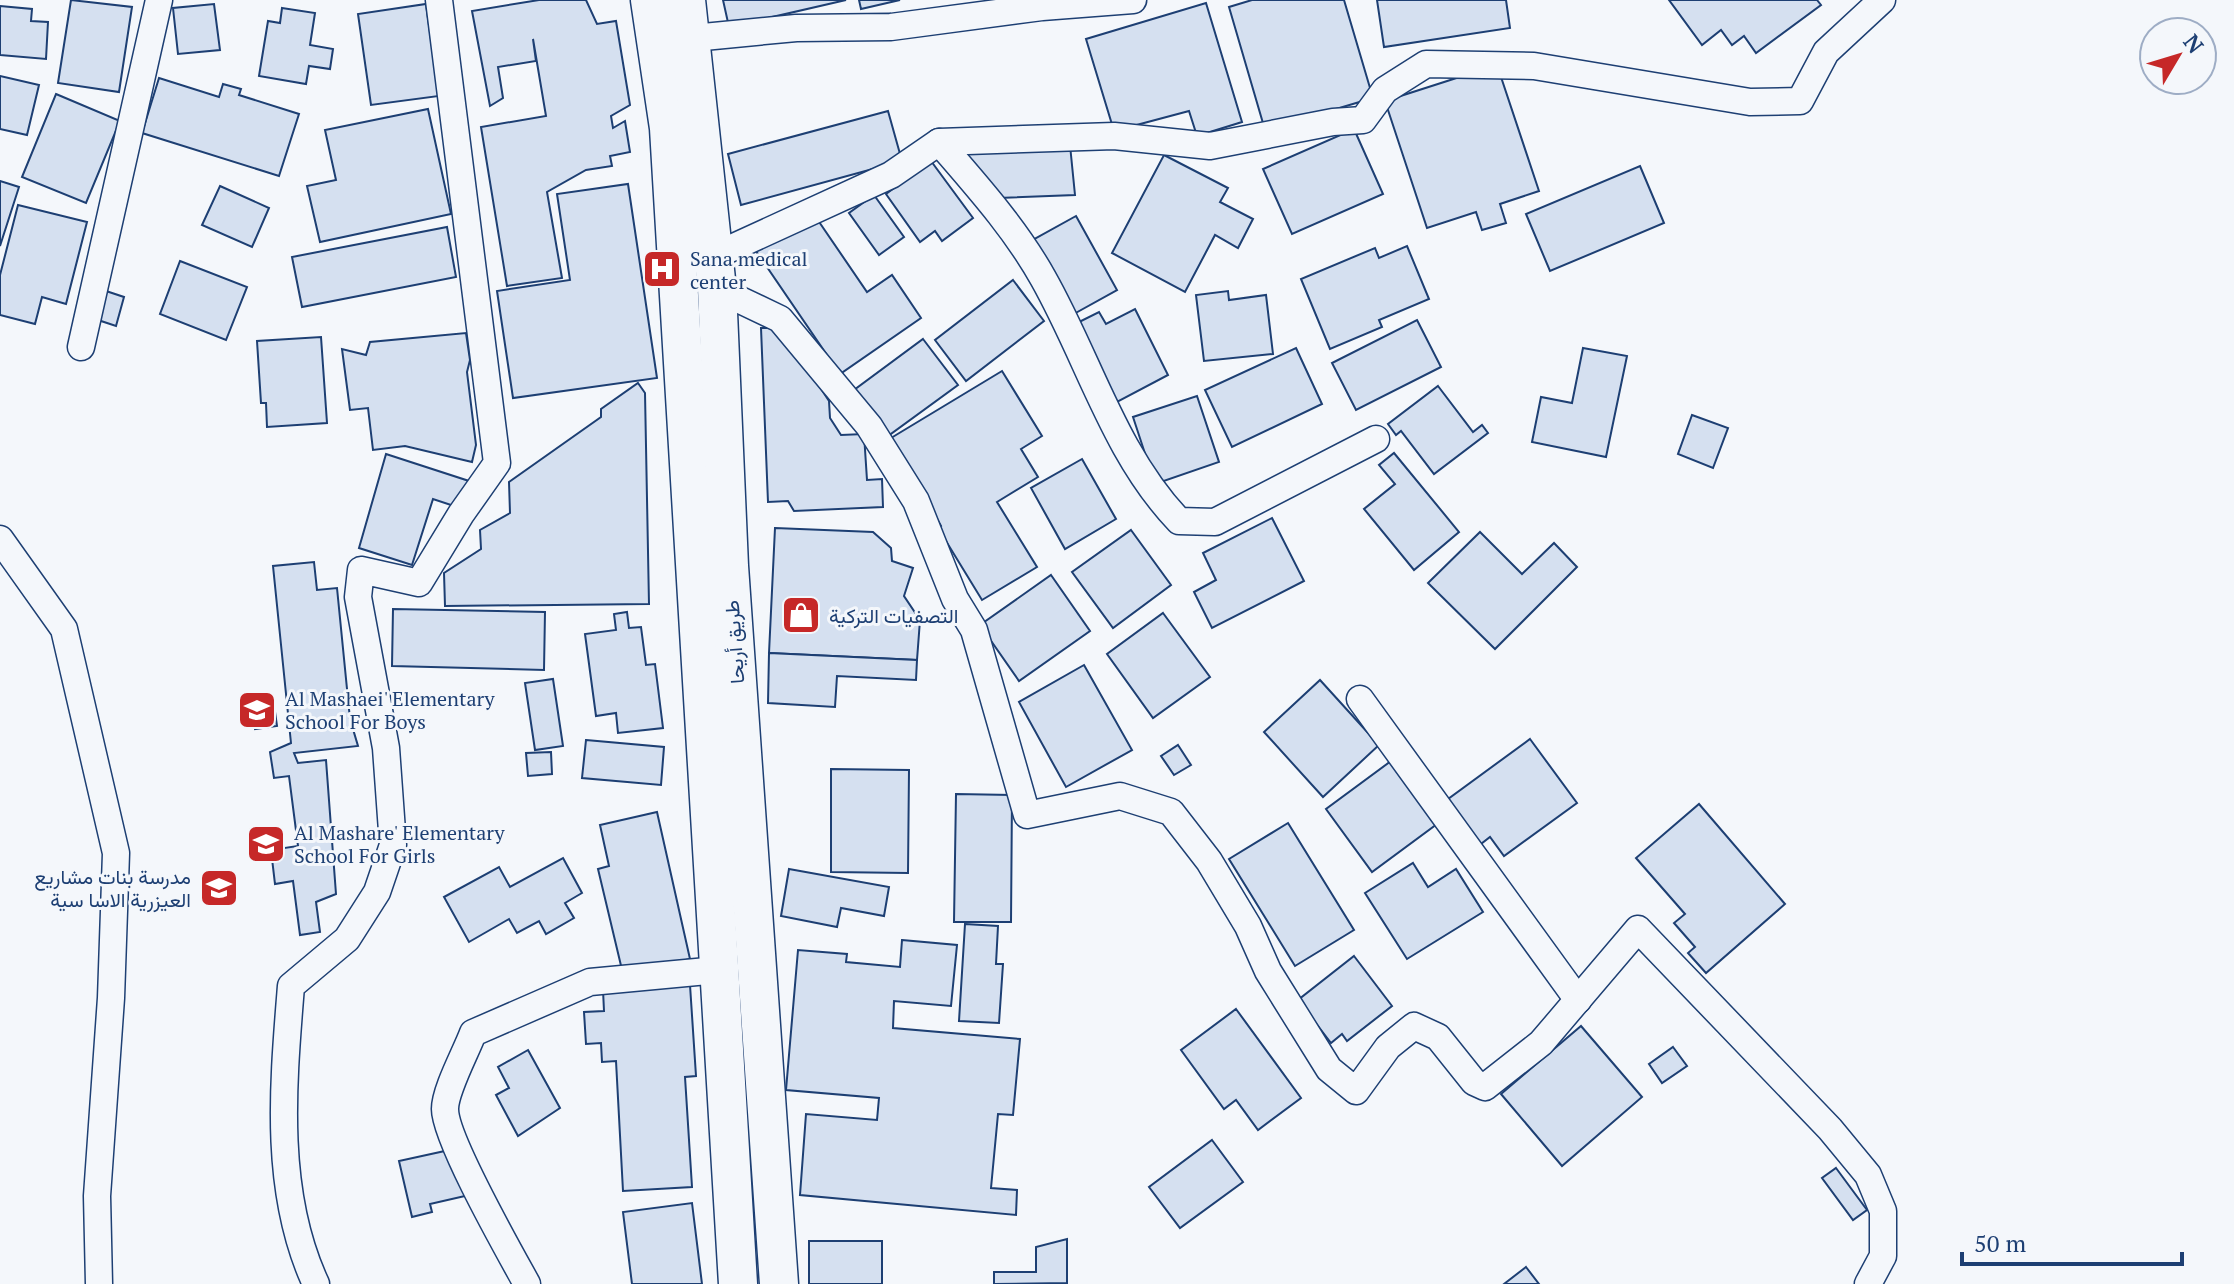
<svg xmlns="http://www.w3.org/2000/svg" width="2234" height="1284" viewBox="0 0 2234 1284" font-family="'PT Serif',Vazirmatn,serif">
<style>
.building{fill:#d5e0f0;stroke:#1d3f73;stroke-width:2}
.lines{fill:none;stroke-linecap:round;stroke-linejoin:round}
.minor-casing{stroke:#1d3f73;stroke-width:29}
.secondary-casing{stroke:#1d3f73;stroke-width:41}
.minor{stroke:#f4f7fb;stroke-width:26}
.secondary{stroke:#f4f7fb;stroke-width:38}
.labels{text-anchor:middle;dominant-baseline:central;stroke-width:6;stroke-linejoin:round;paint-order:stroke}
.poi-label{font-size:20px;fill:#1d3f73;stroke:#f4f7fb;text-anchor:start}
.street-label{font-size:20px;fill:#1d3f73;stroke:#f4f7fb}
</style>
<rect width="100%" height="100%" fill="#f4f7fb"/>
<!-- building -->
<g class="building">
<polygon points="71,0 132,7 119,92 58,83"/>
<polygon points="539,0 586,0 597,24 616,21 630,105 611,116 613,128 625,121 630,152 610,156 612,166 586,170 547,192 562,278 507,286 481,127 546,116 533,39 536,61 498,67 503,98 490,106 472,11"/>
<polygon points="723,0 846,0 729,27"/>
<polygon points="859,0 900,0 861,9"/>
<polygon points="1252,0 1344,0 1373,98 1265,130 1229,7"/>
<polygon points="1377,0 1506,0 1510,28 1384,47"/>
<polygon points="1669,0 1817,0 1821,5 1756,53 1744,36 1732,45 1721,30 1702,45"/>
<polygon points="1206,3 1242,122 1197,136 1189,111 1114,131 1086,39"/>
<polygon points="214,4 220,50 178,54 173,8"/>
<polygon points="426,4 439,96 371,105 358,14"/>
<polygon points="0,6 32,9 31,21 48,22 46,59 0,55"/>
<polygon points="282,8 315,13 310,45 333,49 330,69 309,66 306,84 259,76 268,21 280,23"/>
<polygon points="1497,65 1539,191 1500,204 1506,223 1482,230 1476,212 1427,228 1385,101"/>
<polygon points="0,76 39,85 27,135 0,129"/>
<polygon points="159,78 219,97 223,84 241,89 239,95 299,114 279,176 142,133"/>
<polygon points="56,94 120,121 86,203 22,177"/>
<polygon points="428,109 451,214 320,242 307,186 336,180 325,130"/>
<polygon points="888,111 902,161 741,205 728,154"/>
<polygon points="1354,129 1383,194 1292,234 1263,169"/>
<polygon points="1070,145 1075,195 998,198 963,154"/>
<polygon points="1164,155 1228,188 1220,202 1253,219 1238,248 1215,235 1185,292 1112,253"/>
<polygon points="931,161 973,218 942,241 935,231 920,242 886,194"/>
<polygon points="1640,166 1664,223 1550,271 1526,214"/>
<polygon points="0,181 19,187 0,246"/>
<polygon points="628,184 657,378 513,398 497,291 570,280 557,194"/>
<polygon points="220,186 269,208 252,247 202,225"/>
<polygon points="874,195 904,237 879,255 849,213"/>
<polygon points="18,205 87,222 66,304 42,297 35,324 0,315 0,275"/>
<polygon points="813,213 867,292 892,275 921,318 840,374 756,251"/>
<polygon points="1076,216 1117,290 1072,315 1031,241"/>
<polygon points="447,227 456,277 302,307 292,257"/>
<polygon points="1407,246 1429,299 1379,320 1382,327 1330,349 1301,279 1375,248 1379,258"/>
<polygon points="180,261 247,287 226,340 160,314"/>
<polygon points="1013,280 1044,321 966,381 935,340"/>
<polygon points="106,291 124,297 116,326 98,320"/>
<polygon points="1228,291 1229,300 1266,295 1273,354 1204,361 1196,295"/>
<polygon points="1135,309 1168,375 1117,402 1077,323 1099,312 1106,324"/>
<polygon points="1417,320 1441,367 1356,410 1332,363"/>
<polygon points="761,328 781,328 829,401 830,418 841,435 864,434 867,480 882,479 883,507 794,511 788,501 768,502"/>
<polygon points="466,333 470,360 467,372 476,445 472,462 405,446 373,450 368,408 350,410 342,349 366,355 370,342"/>
<polygon points="321,337 327,423 267,427 266,403 261,403 257,341"/>
<polygon points="923,339 958,385 888,436 854,390"/>
<polygon points="1296,348 1322,404 1232,447 1205,390"/>
<polygon points="1583,348 1627,356 1606,457 1532,442 1541,397 1572,403"/>
<polygon points="1002,371 1042,436 1021,449 1038,477 997,502 1037,567 982,600 938,528 941,526 891,438"/>
<polygon points="638,383 645,393 649,604 445,606 444,573 481,549 480,530 510,513 509,482 601,417 601,409"/>
<polygon points="1438,386 1473,432 1482,425 1488,433 1434,474 1401,431 1396,435 1388,424"/>
<polygon points="1197,396 1219,462 1155,484 1133,417"/>
<polygon points="1692,415 1728,428 1713,468 1678,454"/>
<polygon points="1394,453 1459,532 1414,570 1364,509 1395,484 1379,465"/>
<polygon points="386,454 469,481 460,508 433,499 412,565 359,548"/>
<polygon points="1082,459 1116,519 1065,549 1031,488"/>
<polygon points="1272,518 1304,581 1212,628 1194,592 1216,580 1203,553"/>
<polygon points="775,528 873,532 891,548 892,561 913,568 904,596 920,620 917,660 769,653"/>
<polygon points="1131,530 1171,585 1113,628 1072,572"/>
<polygon points="1480,532 1522,574 1554,543 1577,567 1495,649 1428,583"/>
<polygon points="314,562 317,590 337,588 350,719 358,746 294,753 298,763 326,760 336,894 316,902 320,932 300,935 293,881 275,884 271,850 298,846 289,776 274,778 270,752 291,743 273,566"/>
<polygon points="1051,575 1090,631 1019,681 980,625"/>
<polygon points="393,609 545,612 544,670 392,666"/>
<polygon points="627,612 629,628 641,627 646,665 655,664 663,728 618,733 616,713 596,716 585,634 616,630 614,614"/>
<polygon points="1163,613 1210,677 1153,718 1107,654"/>
<polygon points="769,653 917,660 916,680 837,676 835,707 768,703"/>
<polygon points="1084,665 1132,750 1066,787 1019,702"/>
<polygon points="553,679 563,746 535,750 525,683"/>
<polygon points="1320,680 1379,745 1323,797 1264,732"/>
<polygon points="273,698 277,726 255,729 251,701"/>
<polygon points="1530,739 1577,803 1504,856 1490,837 1477,847 1444,802"/>
<polygon points="586,740 664,747 661,785 582,778"/>
<polygon points="1178,745 1191,765 1174,775 1161,756"/>
<polygon points="551,752 552,774 528,776 526,753"/>
<polygon points="1391,761 1437,824 1372,872 1326,809"/>
<polygon points="831,769 909,770 908,873 831,872"/>
<polygon points="956,794 1012,795 1011,922 954,922"/>
<polygon points="1699,804 1785,904 1706,973 1688,953 1695,947 1674,923 1685,914 1636,858"/>
<polygon points="657,812 690,959 623,974 598,869 609,866 600,825"/>
<polygon points="1288,823 1354,930 1295,966 1229,859"/>
<polygon points="563,858 582,893 565,903 574,918 546,934 539,921 517,933 509,919 469,942 444,897 499,867 510,887"/>
<polygon points="1413,863 1428,887 1456,869 1483,912 1407,959 1365,893"/>
<polygon points="789,869 889,887 884,916 841,908 837,927 781,916"/>
<polygon points="965,924 998,926 996,964 1003,964 999,1023 959,1021"/>
<polygon points="902,940 957,945 951,1006 894,1001 893,1028 1020,1039 1013,1115 998,1114 991,1188 1017,1190 1016,1215 800,1195 806,1114 877,1120 879,1098 786,1090 798,950 847,954 846,962 900,967"/>
<polygon points="1354,956 1392,1006 1347,1041 1342,1034 1331,1043 1298,1000"/>
<polygon points="690,985 696,1076 685,1077 692,1187 623,1191 616,1061 602,1062 601,1043 586,1044 584,1012 604,1011 603,990"/>
<polygon points="1236,1009 1301,1098 1258,1130 1236,1100 1224,1109 1181,1050"/>
<polygon points="1581,1026 1642,1097 1562,1166 1501,1094"/>
<polygon points="1673,1047 1687,1066 1662,1083 1649,1064"/>
<polygon points="528,1050 560,1108 518,1136 496,1095 509,1088 498,1067"/>
<polygon points="1212,1140 1243,1182 1180,1228 1149,1187"/>
<polygon points="454,1149 465,1196 430,1204 432,1212 412,1217 399,1161"/>
<polygon points="1836,1168 1867,1210 1853,1220 1822,1178"/>
<polygon points="692,1203 702,1284 632,1284 623,1212"/>
<polygon points="1067,1239 1067,1283 994,1284 994,1272 1036,1272 1036,1247"/>
<rect x="809" y="1241" width="73" height="43"/>
<polygon points="1526,1267 1539,1284 1504,1284"/>
</g>
<g class="lines">
<defs>
<g id="minor">
<polyline points="693,38 796,28 891,27 1042,7 1133,0"/>
<path d="M939,142C976,185 1015,228 1043,278C1089,359 1114,453 1179,521L1215,522L1376,439"/>
<polyline points="712,257 891,175 939,142 1114,136 1210,146 1333,122 1363,120 1385,90 1426,64 1534,66 1750,102 1800,101 1826,52 1882,0"/>
<polyline points="717,289 780,319 869,426 916,501 955,599 974,630 1027,815 1120,796 1171,812 1209,861 1248,926 1268,971 1329,1069 1356,1091 1388,1047 1414,1026 1438,1037 1474,1082 1485,1087 1541,1043 1638,929 1830,1129 1868,1175 1883,1211 1883,1256 1868,1284"/>
<polyline points="81,347 159,0"/>
<polyline points="0,539 64,629 116,853 111,998 97,1196 99,1284"/>
<polyline points="1360,699 1578,1000"/>
<path d="M316,1284C273,1192 283,1085 291,986L347,939L377,892L393,845L386,748L358,597L361,570L419,583L461,514L497,463L439,0"/>
<path d="M527,1284C510,1253 445,1139 445,1109C445,1090 466,1052 473,1033L590,982L718,970"/>
</g>
<g id="secondary">
<polyline points="650,0 669,128 738,1284"/>
<polyline points="686,0 717,289 729,566 779,1284"/>
</g>
</defs>
<!-- minor casing -->
<use href="#minor" class="minor-casing"/>
<!-- secondary casing -->
<use href="#secondary" class="secondary-casing"/>
<!-- minor -->
<use href="#minor" class="minor"/>
<!-- secondary -->
<use href="#secondary" class="secondary"/>
</g>
<!-- icons -->
<defs>
<symbol id="hospital-square" viewBox="-11 -11 22 22"><rect x="-9" y="-9" width="18" height="18" rx="4" fill="#c62828" stroke="#f4f7fb"/><path d="M-5-5h3v3.5h4V-5h3V5h-3V1.5h-4V5h-3Z" fill="#fff"/></symbol>
<symbol id="shop-square" viewBox="-11 -11 22 22"><rect x="-9" y="-9" width="18" height="18" rx="4" fill="#c62828" stroke="#f4f7fb"/><path d="M-5-2.5h2.3a2.7 3.5 0 0 1 5.4 0H5L5.5 6h-11ZM-1.5-2.5h3a1.5 2.3 0 0 0-3 0Z" fill="#fff"/></symbol>
<symbol id="school-square" viewBox="-11 -11 22 22"><rect x="-9" y="-9" width="18" height="18" rx="4" fill="#c62828" stroke="#f4f7fb"/><path d="M0-5L7-2L0 1L-7-2ZM-4 1L0 2.5L4 1V4Q0 6-4 4Z" fill="#fff"/></symbol>
</defs>
<g fill-rule="evenodd">
<use href="#hospital-square" x="640" y="247" width="44" height="44"/>
<use href="#shop-square" x="779" y="593" width="44" height="44"/>
<use href="#school-square" x="235" y="688" width="44" height="44"/>
<use href="#school-square" x="244" y="822" width="44" height="44"/>
<use href="#school-square" x="197" y="866" width="44" height="44"/>
</g>
<g class="labels">
<!-- poi labels -->
<g class="poi-label">
<text x="690" y="258">Sana medical<tspan x="690" dy="23">center</tspan></text>
<text x="829" y="615">التصفيات التركية</text>
<text x="285" y="698">Al Mashaei' Elementary<tspan x="285" dy="23">School For Boys</tspan></text>
<text x="294" y="832">Al Mashare' Elementary<tspan x="294" dy="23">School For Girls</tspan></text>
<text x="191" y="876" text-anchor="end">مدرسة بنات مشاريع<tspan x="191" dy="23">العيزرية الاسا سية</tspan></text>
</g>
<!-- street labels -->
<g class="street-label">
<text transform="translate(734 642) rotate(-94)">طريق أريحا</text>
</g>
</g>
<!-- north arrow -->
<g transform="translate(2178 56) rotate(52)"><circle r="38" fill="#f4f7fb" stroke="#9eadc5" stroke-width="2"/>
<path d="M0-6L14 30L0 20L-14 30Z" fill="#c62828"/>
<text y="-12" font-size="22" font-weight="bold" text-anchor="middle" fill="#1d3f73">N</text>
</g>
<!-- scale -->
<path d="M1962 1252v12h220v-12" fill="none" stroke="#1d3f73" stroke-width="4"/>
<text x="1974" y="1252" font-size="24" fill="#1d3f73" stroke="#f4f7fb" stroke-width="6" paint-order="stroke">50 m</text>
</svg>
